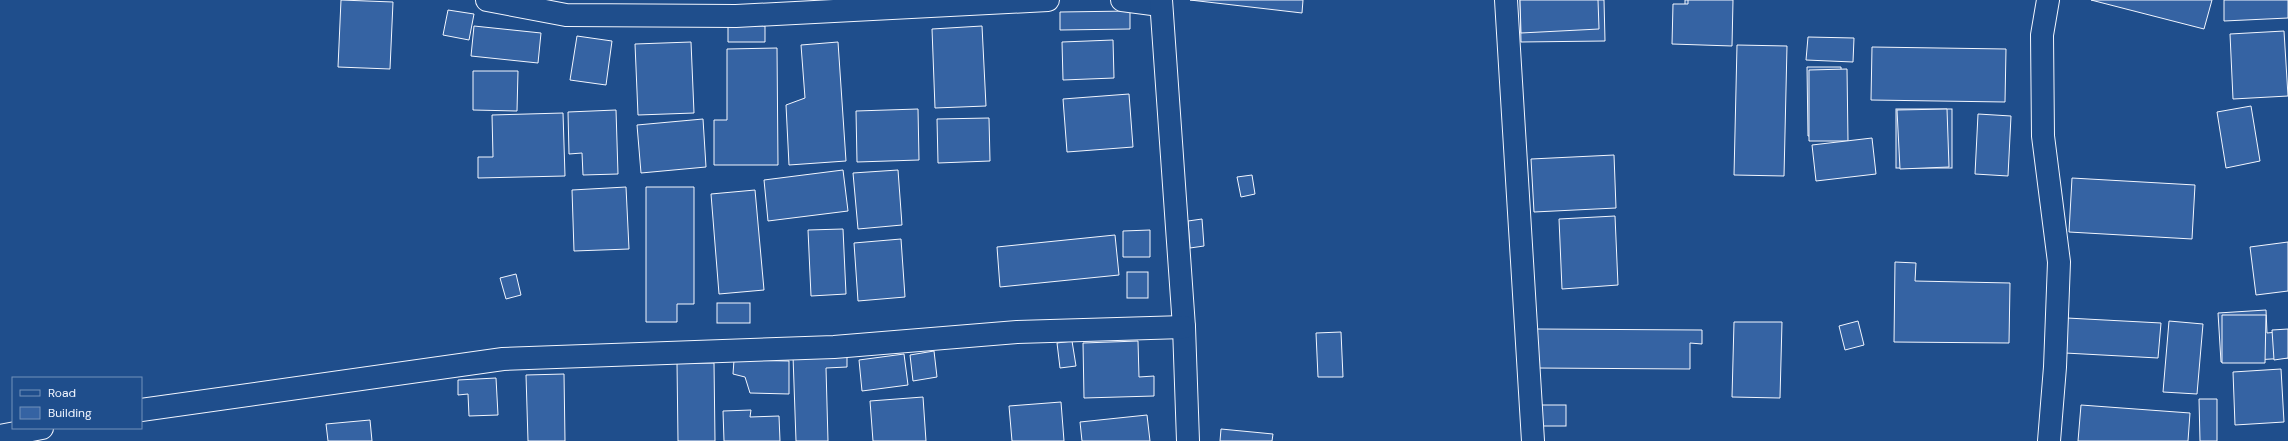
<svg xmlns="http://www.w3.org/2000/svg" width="2288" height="441" viewBox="0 0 2288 441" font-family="'DM Sans',sans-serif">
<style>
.building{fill:#3563a3;stroke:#f2f6ff}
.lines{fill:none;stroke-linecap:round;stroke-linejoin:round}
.minor-casing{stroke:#f2f6ff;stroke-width:24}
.minor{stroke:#1f4e8c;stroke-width:22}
</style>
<rect width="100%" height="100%" fill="#1f4e8c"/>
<!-- building -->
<g class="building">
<polygon points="341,0 393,2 390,69 338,67"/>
<polygon points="1190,0 1303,0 1302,13"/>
<polygon points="1520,0 1604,0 1605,41 1521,42"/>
<polygon points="1520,0 1598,0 1599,29 1521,33"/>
<polygon points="1685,0 1731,0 1729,45 1682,43 1674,8 1685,5"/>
<polygon points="1688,0 1733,0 1732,46 1672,44 1673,4 1688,4"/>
<polygon points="2091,0 2212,0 2204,29"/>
<polygon points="2224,0 2288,0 2288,18 2224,21"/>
<polygon points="448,10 474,14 469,40 443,35"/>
<polygon points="1130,11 1130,29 1060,30 1060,12"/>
<polygon points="728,25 765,26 765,42 728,42"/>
<polygon points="474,26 541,33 538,63 471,56"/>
<polygon points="982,26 986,106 935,108 932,29"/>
<polygon points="2284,31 2288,96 2233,99 2230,34"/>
<polygon points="577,36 612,41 606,85 570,80"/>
<polygon points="1808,37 1854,38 1853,62 1806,60"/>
<polygon points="1113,40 1114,78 1063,80 1062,42"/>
<polygon points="691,42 694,113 638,115 635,44"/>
<polygon points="838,42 846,161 789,165 786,105 805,98 801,45"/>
<polygon points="1737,45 1787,46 1784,176 1734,175"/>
<polygon points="1872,47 2006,49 2005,102 1871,100"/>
<polygon points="777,48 778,165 714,165 714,120 727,120 727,49"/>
<polygon points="1807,67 1841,67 1842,135 1808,136"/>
<polygon points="1847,69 1848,141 1809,141 1809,70"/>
<polygon points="473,71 518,71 517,111 473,110"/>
<polygon points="1129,94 1133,147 1067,152 1063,99"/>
<polygon points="2251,106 2260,161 2226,168 2217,112"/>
<polygon points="918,109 919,160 857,162 856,111"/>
<rect x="1896" y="109" width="56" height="59"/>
<polygon points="1947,109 1949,167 1900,169 1897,110"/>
<polygon points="616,110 618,174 583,175 582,153 569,154 568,112"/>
<polygon points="563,113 565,176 478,178 478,157 493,157 492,115"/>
<polygon points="1978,114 2011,116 2008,176 1975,174"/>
<polygon points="989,118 990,161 938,163 937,119"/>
<polygon points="703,119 706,167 641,173 637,125"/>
<polygon points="1872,138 1876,174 1816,181 1812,145"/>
<polygon points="1614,155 1616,208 1534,212 1531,159"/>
<polygon points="843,170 848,211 768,221 764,180"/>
<polygon points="898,170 902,225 858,229 853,173"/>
<polygon points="1252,175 1255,194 1241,197 1237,177"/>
<polygon points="2072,178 2195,185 2192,239 2069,232"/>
<polygon points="626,187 629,249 574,251 572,190"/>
<polygon points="646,187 694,187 694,304 677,304 677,322 646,322"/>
<polygon points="755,190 764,290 719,294 711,194"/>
<polygon points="1615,216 1618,285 1562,289 1559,219"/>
<polygon points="1202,219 1204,246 1190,248 1188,221"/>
<polygon points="843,229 846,294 811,296 808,230"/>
<polygon points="1150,230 1150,257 1123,257 1123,231"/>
<polygon points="1115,235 1119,275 1000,287 997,247"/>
<polygon points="901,239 905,297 858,301 854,243"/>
<polygon points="2288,242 2288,291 2256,295 2250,247"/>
<polygon points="1895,262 1916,263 1915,281 2010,283 2009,343 1894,342"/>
<rect x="1127" y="272" width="21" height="26"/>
<polygon points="516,274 521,295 506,299 500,278"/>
<rect x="717" y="303" width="33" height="20"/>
<polygon points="2266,310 2267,333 2288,331 2288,358 2221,362 2218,313"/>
<polygon points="2222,315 2266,315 2265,363 2222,363"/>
<polygon points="2067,318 2161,323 2158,358 2065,353"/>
<polygon points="1858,321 1864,345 1845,350 1839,326"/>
<polygon points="2169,321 2203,324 2197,394 2163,392"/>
<polygon points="1734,322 1782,322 1780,398 1732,397"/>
<polygon points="1537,329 1702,330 1702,344 1690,343 1690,369 1536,368"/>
<polygon points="2288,329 2288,358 2274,360 2272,330"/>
<polygon points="1341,332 1343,377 1318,377 1316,333"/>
<polygon points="1072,341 1076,366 1060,368 1057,343"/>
<polygon points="1138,341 1139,377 1154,376 1154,396 1084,398 1083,343"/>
<polygon points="934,351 937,377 913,381 910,355"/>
<polygon points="847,353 847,367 826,368 828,441 796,441 793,356"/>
<polygon points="904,354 908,385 862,391 859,360"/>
<polygon points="734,360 789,361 789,394 750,393 745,377 733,374"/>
<polygon points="677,363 714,363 715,441 678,441"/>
<polygon points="2281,369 2284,422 2235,425 2233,372"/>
<polygon points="564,374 565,441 528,441 526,375"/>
<polygon points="496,378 498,415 469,416 468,394 458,395 458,380"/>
<polygon points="923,397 926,441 873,441 870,401"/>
<polygon points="2199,399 2217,399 2217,441 2200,441"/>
<polygon points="1061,402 1064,441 1012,441 1009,406"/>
<rect x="1538" y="405" width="28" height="21"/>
<polygon points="2081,405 2190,413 2188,441 2078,441"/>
<polygon points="751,410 750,417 779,416 780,441 724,441 723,411"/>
<polygon points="1147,415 1150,441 1082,441 1080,422"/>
<polygon points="370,420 372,441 328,441 326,424"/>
<polygon points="1221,429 1273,434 1272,441 1220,441"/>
</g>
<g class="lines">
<defs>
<g id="minor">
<polyline points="487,0 566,15 736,16 1048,0"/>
<polyline points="1122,0 1160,5"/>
<polyline points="1161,0 1184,327 1188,441"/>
<polyline points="1506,0 1533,441"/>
<polyline points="2048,0 2042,35 2043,136 2059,262 2055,367 2049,441"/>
<polyline points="141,410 503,359 834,347 1017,332 1184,327"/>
<polyline points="0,436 42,428"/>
</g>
</defs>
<!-- minor casing -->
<use href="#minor" class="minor-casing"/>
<!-- minor -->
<use href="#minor" class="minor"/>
</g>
<!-- legend -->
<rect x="12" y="377" width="130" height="52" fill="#1f4e8c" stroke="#7391ba"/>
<rect x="20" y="390" width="20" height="6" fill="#1f4e8c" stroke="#7391ba"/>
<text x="48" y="397" font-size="12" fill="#f2f6ff">Road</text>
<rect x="20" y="407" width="20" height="12" fill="#3563a3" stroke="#7391ba"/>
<text x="48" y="417" font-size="12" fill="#f2f6ff">Building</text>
</svg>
